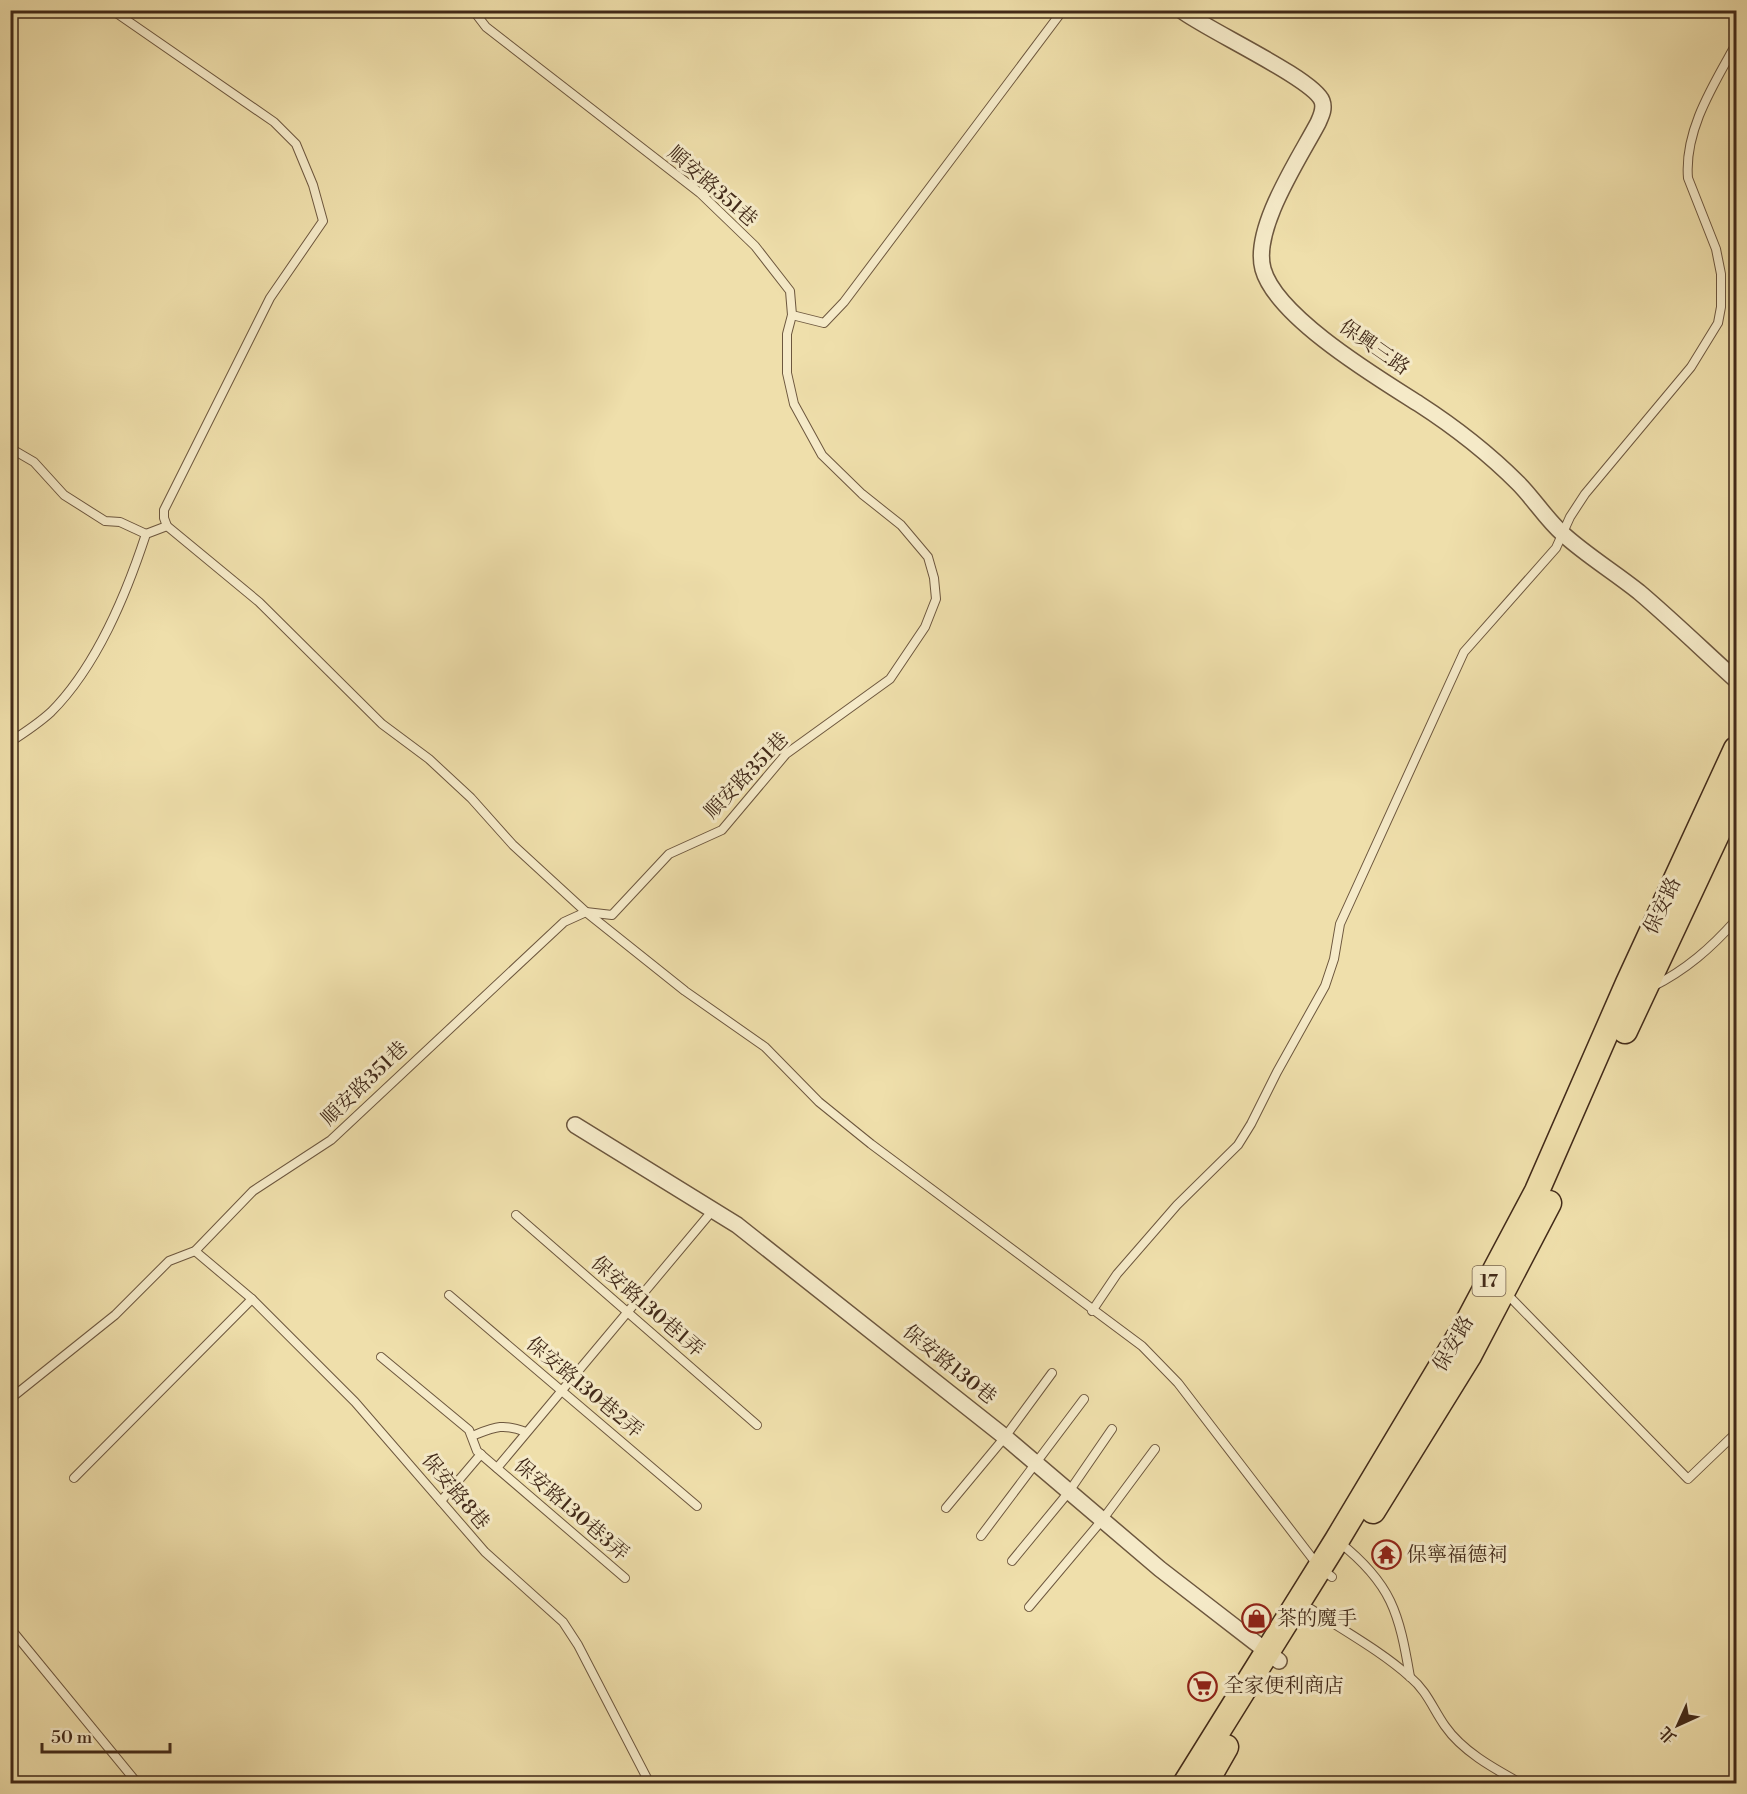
<svg xmlns="http://www.w3.org/2000/svg" width="1747" height="1794" viewBox="0 0 1747 1794" font-family="'Libre Bodoni','Noto Serif TC',serif">
<style>
.lines{fill:none;stroke-linecap:round;stroke-linejoin:round}
.lane-casing{stroke:#6d573e;stroke-width:10}
.street-casing{stroke:#6d573e;stroke-width:18}
.primary-casing{stroke:#422a19;stroke-width:27}
.lane{stroke:#f5eac8;stroke-width:8}
.street{stroke:#f5eac8;stroke-width:15}
.primary{stroke:#efdfab;stroke-width:24}
.labels{text-anchor:middle;dominant-baseline:central;stroke-width:6;stroke-linejoin:round;paint-order:stroke}
.shield{fill:#f5eac8;stroke:#78644e;stroke-width:1.5}
.shield-label{font-size:18px;font-weight:bold;fill:#422a19}
.street-label{font-size:20px;fill:#422a19;stroke:#f5eac8}
.poi-label{font-size:20px;fill:#422a19;stroke:#f5eac8;text-anchor:start}
</style>
<rect width="100%" height="100%" fill="#efdfab"/>
<filter id="stains"><feTurbulence type="fractalNoise" baseFrequency=".00333" numOctaves="4"/><feColorMatrix values="0 0 0 0 .2 0 0 0 0 .09 0 0 0 0 .02 0 0 0 .5 -.17"/></filter>
<radialGradient id="worn" r=".72"><stop offset=".6" stop-color="#630" stop-opacity="0"/><stop offset="1" stop-color="#630" stop-opacity=".3"/></radialGradient>
<g class="lines">
<defs>
<g id="lane">
<polyline points="112,10 274,122 296,144 313,185 323,221 270,298 164,510 164,518 167,526 259,602 382,724 429,759 471,798 513,845 586,912 685,991 765,1047 819,1102 871,1144 1142,1346 1178,1383 1319,1567 1332,1577"/>
<polyline points="792,315 824,323 844,302 1063,10"/>
<polyline points="10,448 34,462 64,495 105,521 120,522 146,534"/>
<path d="M10,742C24,733 39,723 51,712C97,666 126,595 146,534L167,526"/>
<path d="M1652,987C1686,970 1711,948 1736,920"/>
<polyline points="516,1215 757,1425"/>
<polyline points="195,1251 252,1299 355,1402 485,1552 563,1622 578,1645 650,1784"/>
<polyline points="1506,1293 1688,1479 1736,1433"/>
<polyline points="449,1295 697,1506"/>
<path d="M1092,1311L1117,1274L1177,1205L1238,1145L1251,1124L1277,1072L1325,986L1334,959L1340,924L1464,652L1556,548L1570,517L1585,494L1691,367L1718,323L1721,307V274L1716,249L1688,178C1684,130 1714,84 1736,44"/>
<polyline points="381,1357 469,1430 477,1451 625,1578"/>
<polyline points="10,1399 115,1315 169,1261 195,1251 253,1191 331,1140 564,922 586,912 612,915 669,854 722,830 786,754 890,679 925,627 936,599 934,578 928,557 901,525 862,494 822,455 794,404 787,373 787,334 792,315 790,291 755,246 700,193 486,27 473,10"/>
<path d="M472,1436C495,1427 502,1423 526,1432"/>
<polyline points="497,1468 713,1210"/>
<polyline points="74,1478 252,1299"/>
<polyline points="441,1501 481,1454"/>
<polyline points="946,1508 1005,1437 1052,1373"/>
<polyline points="981,1536 1084,1399"/>
<path d="M1339,1542C1392,1584 1399,1613 1410,1677"/>
<polyline points="1012,1561 1068,1493 1112,1429"/>
<polyline points="1029,1607 1103,1519 1155,1449"/>
<path d="M1311,1609C1344,1631 1381,1651 1410,1677C1427,1691 1433,1709 1445,1726C1463,1752 1495,1769 1522,1784"/>
<polyline points="10,1628 138,1784"/>
</g>
<g id="street">
<path d="M1181,10C1205,29 1314,79 1322,101C1325,109 1321,116 1318,123C1299,159 1252,229 1263,269C1276,317 1378,378 1419,404C1453,426 1489,454 1518,483C1534,499 1546,519 1563,534C1586,555 1614,572 1639,592C1672,620 1704,651 1736,680"/>
<polyline points="575,1125 737,1225 1005,1437 1160,1569 1279,1661"/>
</g>
<g id="primary">
<polyline points="1625,1031 1736,794"/>
<polyline points="1373,1511 1469,1356 1549,1203"/>
<polyline points="1185,1784 1337,1540 1467,1323 1537,1191 1628,983 1736,749"/>
<polyline points="1205,1784 1226,1747"/>
</g>
</defs>
<!-- lane casing -->
<use href="#lane" class="lane-casing"/>
<!-- street casing -->
<use href="#street" class="street-casing"/>
<!-- primary casing -->
<use href="#primary" class="primary-casing"/>
<!-- lane -->
<use href="#lane" class="lane"/>
<!-- street -->
<use href="#street" class="street"/>
<!-- primary -->
<use href="#primary" class="primary"/>
</g>
<!-- icons -->
<defs>
<symbol id="temple-ring" viewBox="-11 -11 22 22"><circle r="9.5" fill="#f5eac8" stroke="#8f2418" stroke-width="1.5"/><path d="M0-6L5-2H3V0L6.5 2.5H4V6H1.5V3h-3V6H-4V2.5H-6.5L-3 0V-2H-5Z" fill="#8f2418"/></symbol>
<symbol id="shop-ring" viewBox="-11 -11 22 22"><circle r="9.5" fill="#f5eac8" stroke="#8f2418" stroke-width="1.5"/><path d="M-5-2.5h2.3a2.7 3.5 0 0 1 5.4 0H5L5.5 6h-11ZM-1.5-2.5h3a1.5 2.3 0 0 0-3 0Z" fill="#8f2418"/></symbol>
<symbol id="supermarket-ring" viewBox="-11 -11 22 22"><circle r="9.5" fill="#f5eac8" stroke="#8f2418" stroke-width="1.5"/><path d="M-6-5.5h2.5l.6 2H6L4.5 2H-2.5L-4.4-4H-6ZM-1.5 3.2a1.3 1.3 0 1 0 .1 0ZM3 3.2a1.3 1.3 0 1 0 .1 0Z" fill="#8f2418"/></symbol>
</defs>
<g fill-rule="evenodd">
<use href="#temple-ring" x="1370" y="1538" width="33" height="33"/>
<use href="#shop-ring" x="1240" y="1602" width="33" height="33"/>
<use href="#supermarket-ring" x="1186" y="1670" width="33" height="33"/>
</g>
<g class="labels">
<!-- shield labels -->
<rect class="shield" x="1472.5" y="1266" width="33" height="30" rx="4.5"/>
<g class="shield-label">
<text x="1489" y="1281">17</text>
</g>
<!-- street labels -->
<g class="street-label">
<text transform="translate(712 187) rotate(41)">順安路351巷</text>
<text transform="translate(1374 348) rotate(35)">保興三路</text>
<text transform="translate(747 776) rotate(-46)">順安路351巷</text>
<text transform="translate(1663 906) rotate(-65)">保安路</text>
<text transform="translate(365 1084) rotate(-44)">順安路351巷</text>
<text transform="translate(647 1307) rotate(41)">保安路130巷1弄</text>
<text transform="translate(1454 1344) rotate(-60)">保安路</text>
<text transform="translate(949 1365) rotate(39)">保安路130巷</text>
<text transform="translate(584 1388) rotate(40)">保安路130巷2弄</text>
<text transform="translate(455 1492) rotate(50)">保安路8巷</text>
<text transform="translate(571 1510) rotate(41)">保安路130巷3弄</text>
</g>
<!-- poi labels -->
<g class="poi-label">
<text x="1407" y="1555">保寧福德祠</text>
<text x="1277" y="1619">茶的魔手</text>
<text x="1224" y="1686">全家便利商店</text>
</g>
</g>
<!-- margin -->
<rect width="1747" height="1794" fill="none" stroke="#efdfab" stroke-width="36"/>
<rect x="12" y="12" width="1723" height="1770" fill="none" stroke="#422a19" stroke-width="3"/>
<rect x="18" y="18" width="1711" height="1758" fill="none" stroke="#422a19" stroke-width="1.5"/>
<!-- north arrow -->
<g transform="translate(1678 1725) rotate(225)" stroke="#f5eac8" stroke-width="4.5" paint-order="stroke">
<path d="M0-4.5L10 22L0 15L-10 22Z" fill="#422a19"/>
<text y="-9" font-size="16" font-weight="bold" text-anchor="middle" fill="#422a19">北</text>
</g>
<!-- scale -->
<path d="M42 1743v9h128v-9" fill="none" stroke="#422a19" stroke-width="3"/>
<text x="51" y="1743" font-size="18" fill="#422a19" stroke="#f5eac8" stroke-width="4.5" paint-order="stroke">50 m</text>
<rect width="100%" height="100%" filter="url(#stains)"/>
<rect width="100%" height="100%" fill="url(#worn)"/>
</svg>
